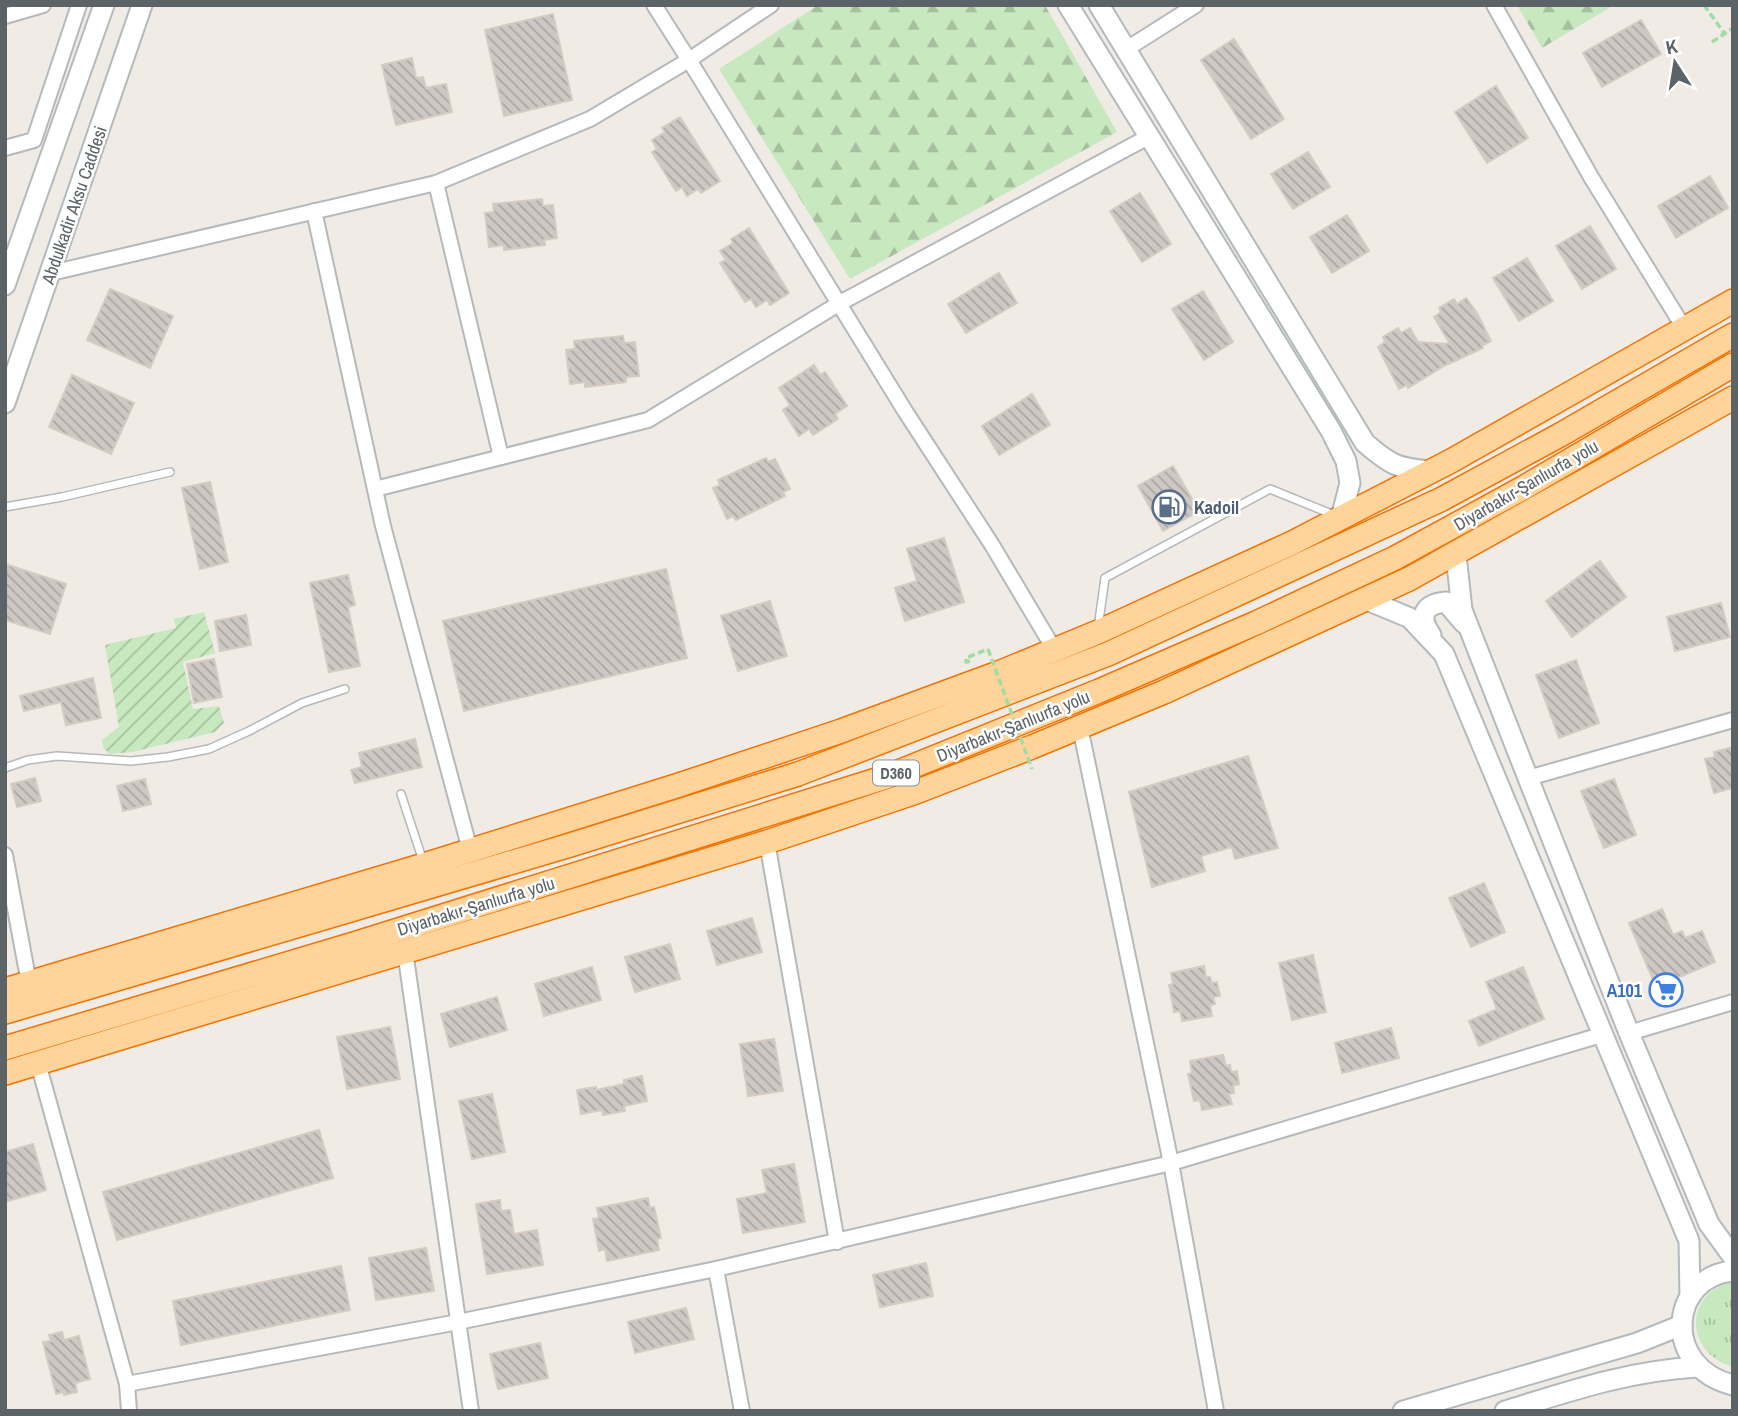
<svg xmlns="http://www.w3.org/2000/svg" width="1738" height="1416" viewBox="0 0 1738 1416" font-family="'Archivo Narrow',sans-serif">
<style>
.grass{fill:url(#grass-tufts)}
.forest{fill:url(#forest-firs)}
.garden{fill:url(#garden-furrows)}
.building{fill:url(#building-back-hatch);stroke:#d5cbc2;stroke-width:2}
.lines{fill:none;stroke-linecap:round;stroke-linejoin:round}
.service-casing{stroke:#b5b9bc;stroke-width:10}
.minor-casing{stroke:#b5b9bc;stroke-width:18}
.secondary-casing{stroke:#b3babd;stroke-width:23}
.trunk-casing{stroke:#f47200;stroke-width:26}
.path{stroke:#a1dca3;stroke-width:3.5;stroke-dasharray:7 3.5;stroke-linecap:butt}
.service{stroke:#fff;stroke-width:7}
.minor{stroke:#fff;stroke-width:14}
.secondary{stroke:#fff;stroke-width:19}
.trunk{stroke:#ffd49b;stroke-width:23}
.path-bridge{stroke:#a1dca3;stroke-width:3.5;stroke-dasharray:7 3.5;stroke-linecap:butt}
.labels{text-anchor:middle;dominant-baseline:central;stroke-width:5;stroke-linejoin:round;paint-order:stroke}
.shield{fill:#fff;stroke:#8d9294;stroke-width:2}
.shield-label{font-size:16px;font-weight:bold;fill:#5c6366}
.street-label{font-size:18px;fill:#5c6366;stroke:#fff}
.service-label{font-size:18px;font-weight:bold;fill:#4e5e75;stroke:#fff;text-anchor:start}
.shop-label{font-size:18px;font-weight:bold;fill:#366cbe;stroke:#fff;text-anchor:end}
</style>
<defs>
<pattern id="grass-tufts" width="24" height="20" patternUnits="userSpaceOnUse" patternTransform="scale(1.75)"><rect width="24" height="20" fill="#c8e9bf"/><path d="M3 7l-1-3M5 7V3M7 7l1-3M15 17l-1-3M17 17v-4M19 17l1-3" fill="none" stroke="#a6c09f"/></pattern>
<pattern id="forest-firs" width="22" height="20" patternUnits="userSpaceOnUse" patternTransform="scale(1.75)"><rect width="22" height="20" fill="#c8e9bf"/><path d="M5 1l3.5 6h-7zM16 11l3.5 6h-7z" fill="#a6c09f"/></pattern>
<pattern id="garden-furrows" width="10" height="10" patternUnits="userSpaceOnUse" patternTransform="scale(1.75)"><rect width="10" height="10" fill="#c8e9bf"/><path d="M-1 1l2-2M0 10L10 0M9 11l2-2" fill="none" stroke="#a6c09f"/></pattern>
<pattern id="building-back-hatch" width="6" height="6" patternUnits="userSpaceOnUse" patternTransform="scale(1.75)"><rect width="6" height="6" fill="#cdc8c3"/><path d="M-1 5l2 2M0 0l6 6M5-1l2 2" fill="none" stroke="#aaa6a2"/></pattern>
</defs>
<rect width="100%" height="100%" fill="#f0ebe4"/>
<!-- grass -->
<path class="grass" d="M1733,1282V1367C1684,1353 1683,1292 1733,1282Z"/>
<!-- forest -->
<g class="forest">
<polygon points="818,5 1045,5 1117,132 850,279 719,69"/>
<polygon points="1517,5 1614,5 1542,48"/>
</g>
<!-- garden -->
<polygon class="garden" points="204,612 215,653 183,662 193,709 219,706 224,723 215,732 132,752 110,754 104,749 102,740 119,727 105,645 176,628 174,619"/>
<!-- building -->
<g class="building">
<polygon points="553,14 572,100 504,116 485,30"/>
<polygon points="1641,20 1661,54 1602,87 1583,53"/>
<polygon points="1234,39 1284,119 1251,139 1201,60"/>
<polygon points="412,58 416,78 423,77 426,88 446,84 452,112 396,125 382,65"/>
<polygon points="1496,86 1528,138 1487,163 1455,112"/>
<polygon points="680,117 720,181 701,193 698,189 687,196 682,187 676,191 652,152 657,149 652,140 665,132 662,128"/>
<polygon points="1308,152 1330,187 1293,209 1271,174"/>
<polygon points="1710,176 1728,208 1676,238 1658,206"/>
<polygon points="1140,193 1171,244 1142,262 1110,211"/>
<polygon points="542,199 543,206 553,205 557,238 544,240 545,245 504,250 504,245 489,247 485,213 494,212 493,204"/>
<polygon points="1347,215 1369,251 1332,273 1310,237"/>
<polygon points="1590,226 1616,269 1582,289 1556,246"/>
<polygon points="749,228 789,293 770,305 767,300 756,307 751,299 745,302 720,263 726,260 720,251 733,243 731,239"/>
<polygon points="1527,258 1553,301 1519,321 1493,278"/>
<polygon points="999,273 1017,303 966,333 948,304"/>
<polygon points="110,289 173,316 150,368 87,340"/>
<polygon points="1203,291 1233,342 1204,360 1172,309"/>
<polygon points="1466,298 1477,313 1491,341 1482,346 1483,348 1444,366 1408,388 1407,385 1399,389 1378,347 1385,342 1383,337 1398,328 1401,333 1410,328 1418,342 1450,344 1434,317 1441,312 1439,308 1454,299 1457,304"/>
<polygon points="623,336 624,343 635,342 639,376 626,377 626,382 585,387 585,382 570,384 566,350 575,349 574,341"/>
<polygon points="814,365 820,375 825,372 847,406 835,414 838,419 813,435 809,429 799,436 783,410 790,405 779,388"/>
<polygon points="72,375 134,403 111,454 49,427"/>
<polygon points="1032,394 1050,425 999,455 982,426"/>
<polygon points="766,458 768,462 775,459 790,489 783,492 785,496 736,520 733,516 727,519 713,488 720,485 718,480"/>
<polygon points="1173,466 1199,511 1163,531 1138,486"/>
<polygon points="210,482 228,562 200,569 182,488"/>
<polygon points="944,538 964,602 905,621 895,588 917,581 907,549"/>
<polygon points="1600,561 1626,597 1572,637 1546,601"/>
<polygon points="5,564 66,584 50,634 5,620"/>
<polygon points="666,569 687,658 464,711 443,621"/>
<polygon points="348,575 355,605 348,607 360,666 329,672 310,583"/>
<polygon points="770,601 787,656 738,671 721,616"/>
<polygon points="1721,603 1730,637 1675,651 1667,617"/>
<polygon points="246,615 251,645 220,651 215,621"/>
<polygon points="214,659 222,697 194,703 187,664"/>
<polygon points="1576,660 1599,723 1559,738 1536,675"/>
<polygon points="93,678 101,718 66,725 61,702 24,711 20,696"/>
<polygon points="415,739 422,767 355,783 351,770 362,767 359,753"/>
<polygon points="1733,747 1733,788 1714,793 1705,759 1715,757 1714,752"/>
<polygon points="1248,756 1278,848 1235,859 1232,847 1201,856 1205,871 1152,887 1129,792"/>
<polygon points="35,778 41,801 17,807 11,784"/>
<polygon points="145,779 151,804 123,811 117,786"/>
<polygon points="1614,779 1636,835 1604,848 1581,791"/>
<polygon points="1484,883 1505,932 1471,947 1449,898"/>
<polygon points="1662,909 1673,935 1682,931 1685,938 1702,931 1715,962 1656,987 1629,923"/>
<polygon points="752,918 762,952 717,965 707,931"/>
<polygon points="670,944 680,979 635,992 625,957"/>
<polygon points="1313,955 1326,1012 1292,1020 1279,963"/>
<polygon points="1204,966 1206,977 1210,977 1212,983 1217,982 1220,996 1213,997 1215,1004 1210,1005 1212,1016 1182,1021 1180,1011 1174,1012 1169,985 1173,984 1171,973"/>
<polygon points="592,967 601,1000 544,1016 535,984"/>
<polygon points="1523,967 1544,1019 1479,1046 1469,1021 1497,1009 1486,982"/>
<polygon points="497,997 507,1030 450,1047 441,1014"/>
<polygon points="390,1027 400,1079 347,1089 337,1037"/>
<polygon points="1391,1028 1399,1058 1342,1073 1335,1043"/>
<polygon points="774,1039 783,1091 748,1096 740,1044"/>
<polygon points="1223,1055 1226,1066 1230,1065 1231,1072 1237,1071 1239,1084 1233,1086 1234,1093 1229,1094 1232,1104 1202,1110 1200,1100 1194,1101 1188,1074 1192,1073 1190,1061"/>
<polygon points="642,1076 647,1101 624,1106 625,1111 603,1115 602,1110 581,1114 577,1090 596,1087 596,1090 624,1084 624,1080"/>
<polygon points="492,1094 505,1152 472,1159 459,1101"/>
<polygon points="319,1130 333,1178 117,1240 103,1192"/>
<polygon points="33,1144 46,1190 5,1202 5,1152"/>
<polygon points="794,1164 805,1222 743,1233 737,1199 767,1193 762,1170"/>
<polygon points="648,1198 650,1208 654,1207 661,1238 657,1239 659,1250 607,1261 605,1249 599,1251 593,1219 599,1218 597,1208"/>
<polygon points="500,1200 501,1211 510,1210 514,1234 537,1230 543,1265 487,1274 476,1204"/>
<polygon points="426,1248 434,1291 376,1300 369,1258"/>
<polygon points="926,1263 933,1296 880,1307 873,1275"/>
<polygon points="341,1266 350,1310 181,1345 173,1301"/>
<polygon points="686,1308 694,1339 635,1353 628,1322"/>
<polygon points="62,1332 64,1340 79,1336 90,1379 75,1383 77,1392 64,1395 64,1392 56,1394 43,1342 51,1341 49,1335"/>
<polygon points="540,1343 548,1378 498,1389 490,1354"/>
</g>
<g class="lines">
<defs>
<g id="service">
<polyline points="5,507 62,497 170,472"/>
<polyline points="1098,628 1105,578 1270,489 1334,515"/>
<polyline points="5,768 28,760 57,756 131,761 168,757 209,749 249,731 302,703 345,689"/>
<polyline points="401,794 423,861"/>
</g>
<g id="minor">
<polyline points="654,5 689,60 771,5"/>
<polyline points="1494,5 1591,177 1684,328"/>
<polyline points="5,16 43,5"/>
<polyline points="1125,50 1196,5"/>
<polyline points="5,148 34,140 79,5"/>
<polyline points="436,183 501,457"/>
<polyline points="314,211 383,526 470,850"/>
<polyline points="51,273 436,183 590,119 689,60 905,411 992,545 1054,649"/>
<polyline points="375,489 648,420 840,303 1148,137"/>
<polyline points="1080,727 1171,1163 1216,1411"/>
<polyline points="1528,778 1733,720"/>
<polyline points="767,842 837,1242"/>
<polyline points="5,855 29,983"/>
<polyline points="405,951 471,1411"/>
<polyline points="1629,1033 1733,1002"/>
<polyline points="38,1063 127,1384 129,1411"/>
<polyline points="716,1269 742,1411"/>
<polyline points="127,1384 458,1322 716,1269 1171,1163 1601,1035"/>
</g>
<g id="secondary">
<polyline points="1068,5 1331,431 1346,461 1350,483 1341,518"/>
<path d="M1099,5L1365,443C1391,465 1396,468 1430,471"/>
<polyline points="5,285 104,5"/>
<polyline points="5,403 142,5"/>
<polyline points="1456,555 1462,610 1528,778 1629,1033 1709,1224 1733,1257"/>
<polyline points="1367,600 1410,618 1444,654 1689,1241 1690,1297"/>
<path d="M1431,635C1418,617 1423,604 1446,602L1464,623"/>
<path d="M1733,1271C1668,1277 1662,1368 1733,1385"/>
<polyline points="1403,1411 1637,1343 1682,1325"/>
<path d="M1505,1411C1570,1391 1628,1371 1697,1367"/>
</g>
<g id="trunk">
<polyline points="5,990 424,865 676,786 841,731 1001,672 1098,632 1292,543 1451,461 1733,301"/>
<polyline points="5,1012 567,846 798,774 1108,654 1442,499 1560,435 1733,335"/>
<polyline points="5,1048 357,943 886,777 1099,691 1256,623 1395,558 1523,488 1733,365"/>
<polyline points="5,1073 767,842 916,792 1032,747 1164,692 1409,579 1733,398"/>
</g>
</defs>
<!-- service casing -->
<use href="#service" class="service-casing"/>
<!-- minor casing -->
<use href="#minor" class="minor-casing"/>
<!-- secondary casing -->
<use href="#secondary" class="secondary-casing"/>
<!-- trunk casing -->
<use href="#trunk" class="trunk-casing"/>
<!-- path -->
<g class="path">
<polyline points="1704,5 1724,33"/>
<polyline points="1712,42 1733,28"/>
<polyline points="970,661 966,662 966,658 988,649"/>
</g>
<!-- service -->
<use href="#service" class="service"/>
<!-- minor -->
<use href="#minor" class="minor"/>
<!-- secondary -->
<use href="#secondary" class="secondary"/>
<!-- trunk -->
<use href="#trunk" class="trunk"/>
<!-- path-bridge -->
<polyline class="path-bridge" points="988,649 1032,769"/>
</g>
<!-- icons -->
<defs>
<symbol id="fuel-ring" viewBox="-11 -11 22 22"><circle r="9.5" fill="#fff" stroke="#5c6f8a" stroke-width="1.5"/><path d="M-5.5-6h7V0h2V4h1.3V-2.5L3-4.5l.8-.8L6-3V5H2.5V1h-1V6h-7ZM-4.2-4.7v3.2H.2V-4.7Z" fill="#5c6f8a"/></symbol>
<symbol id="supermarket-ring" viewBox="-11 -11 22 22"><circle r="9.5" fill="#fff" stroke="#3f7fe0" stroke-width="1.5"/><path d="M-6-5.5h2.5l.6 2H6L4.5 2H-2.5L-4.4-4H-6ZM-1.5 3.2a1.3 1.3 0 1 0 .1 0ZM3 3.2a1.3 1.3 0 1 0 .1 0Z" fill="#3f7fe0"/></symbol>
</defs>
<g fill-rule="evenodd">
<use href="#fuel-ring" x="1150" y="488" width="38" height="38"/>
<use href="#supermarket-ring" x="1647" y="971" width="38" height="38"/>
</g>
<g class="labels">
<!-- shield labels -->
<rect class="shield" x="873" y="760.5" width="46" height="25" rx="5"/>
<g class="shield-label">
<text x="896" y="773">D360</text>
</g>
<!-- street labels -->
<g class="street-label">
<text transform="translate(74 205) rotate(-71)">Abdulkadir Aksu Caddesi</text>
<text transform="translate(1526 485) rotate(-30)">Diyarbakır-Şanlıurfa yolu</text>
<text transform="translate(1013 726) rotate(-22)">Diyarbakır-Şanlıurfa yolu</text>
<text transform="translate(476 906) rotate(-17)">Diyarbakır-Şanlıurfa yolu</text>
</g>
<!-- service labels -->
<g class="service-label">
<text x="1194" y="507">Kadoil</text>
</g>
<!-- shop labels -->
<g class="shop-label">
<text x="1642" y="990">A101</text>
</g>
</g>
<!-- border -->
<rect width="1738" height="1416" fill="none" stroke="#5c6366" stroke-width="14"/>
<!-- north arrow -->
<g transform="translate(1675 63) rotate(348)" stroke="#ffffff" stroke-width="5" paint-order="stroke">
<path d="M0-5L12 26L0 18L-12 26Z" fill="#5c6366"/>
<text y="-10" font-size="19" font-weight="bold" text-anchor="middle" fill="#5c6366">K</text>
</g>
</svg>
